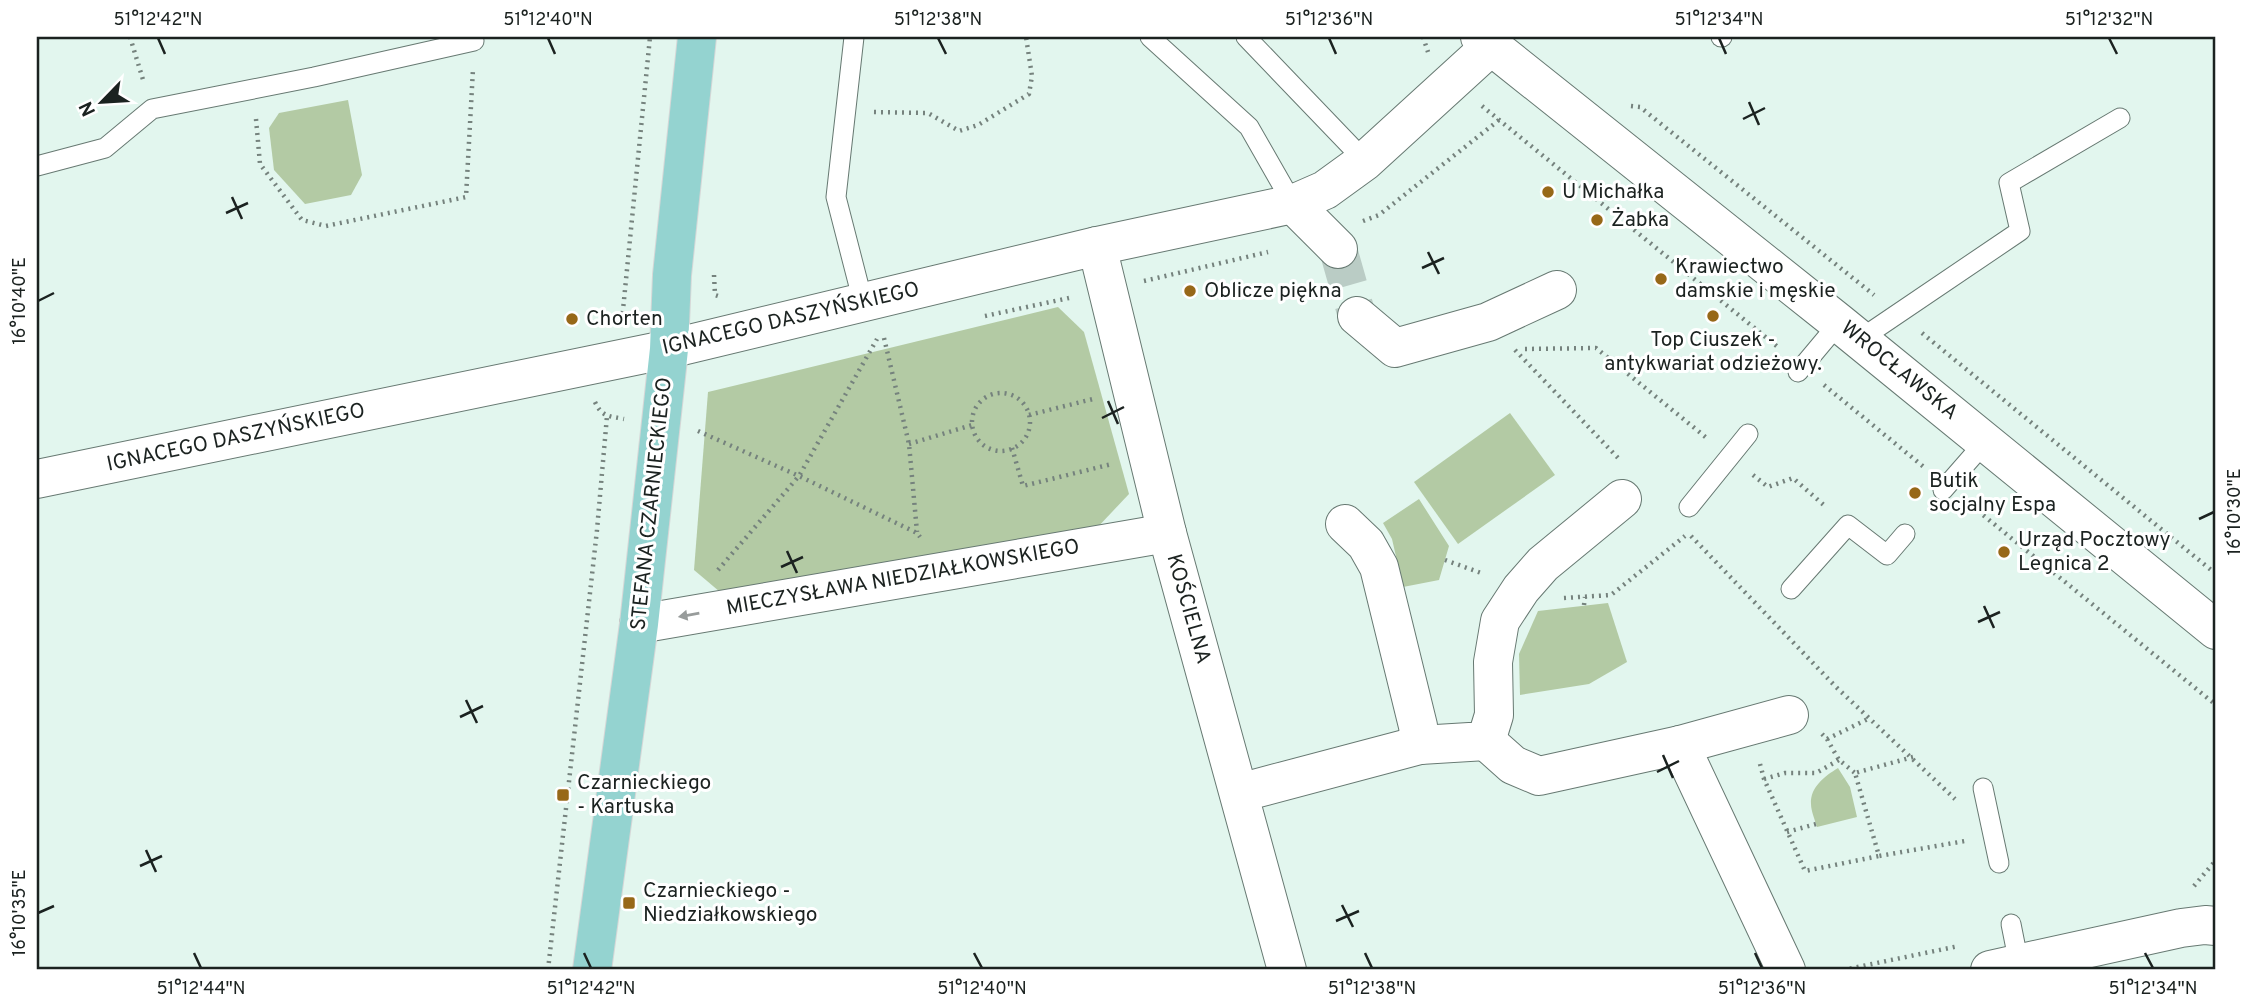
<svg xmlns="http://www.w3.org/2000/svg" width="2253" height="1007" viewBox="0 0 2253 1007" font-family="Overpass,sans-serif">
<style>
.green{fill:#b3caa4}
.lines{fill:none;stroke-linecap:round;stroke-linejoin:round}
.minor-tunnel{stroke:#baccc5;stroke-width:38;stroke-dasharray:38 19;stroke-linecap:butt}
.service-casing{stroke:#677972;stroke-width:21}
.minor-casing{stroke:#677972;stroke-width:40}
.primary-casing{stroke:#d6d7d7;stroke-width:40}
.path{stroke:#75827d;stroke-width:4.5;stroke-dasharray:2 5;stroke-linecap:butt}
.service{stroke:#fff;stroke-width:19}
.minor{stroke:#fff;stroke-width:38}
.primary{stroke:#94d3d0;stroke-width:38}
.oneway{fill:#989c9b}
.ticks{fill:none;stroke:#1b2220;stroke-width:2.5}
.poi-dot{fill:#976818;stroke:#fff;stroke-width:2.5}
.labels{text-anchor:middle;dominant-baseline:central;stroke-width:6;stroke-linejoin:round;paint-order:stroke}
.poi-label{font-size:21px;fill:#1b2220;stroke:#fff;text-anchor:start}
.street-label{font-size:21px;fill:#1b2220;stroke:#fff}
.neatline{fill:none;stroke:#1b2220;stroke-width:2.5}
.ticks-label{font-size:18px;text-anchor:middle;fill:#1b2220}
</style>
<rect width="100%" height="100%" fill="#e2f6ee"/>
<!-- green -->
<g class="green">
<polygon points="348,100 362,175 351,195 305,204 274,170 269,128 279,113"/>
<polygon points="1058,307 1084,332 1129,494 1095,530 726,597 694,570 708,392"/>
<polygon points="1510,413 1555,475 1458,544 1414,482"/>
<polygon points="1419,499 1449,546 1439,580 1403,587 1392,539 1383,523"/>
<polygon points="1608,603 1627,662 1589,684 1520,695 1519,654 1538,611"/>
<path d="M1838,768L1850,787L1857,817L1817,827C1815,820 1811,811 1811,804C1810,787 1825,776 1838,768Z"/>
</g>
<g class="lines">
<!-- minor-tunnel -->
<polyline class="minor-tunnel" points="1338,249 1357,316"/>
<defs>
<g id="service">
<polyline points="854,37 836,197 863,302"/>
<polyline points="1150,37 1249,127 1293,204"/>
<polyline points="1246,37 1365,161"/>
<polyline points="1721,37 1722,37"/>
<polyline points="37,166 105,148 152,109 314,77 474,41"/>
<polyline points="1859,340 2020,231 2009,183 2120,118"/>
<polyline points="1798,372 1839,323"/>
<polyline points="1943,490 1985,442"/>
<polyline points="1689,507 1748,434"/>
<polyline points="1791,589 1848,525 1887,555 1905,534"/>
<polyline points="1983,788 1999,863"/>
<polyline points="2011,924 2019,964"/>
</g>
<g id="minor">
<polyline points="1480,37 1839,323 2216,630"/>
<polyline points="1293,204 1338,249"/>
<polyline points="1097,246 1167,533 1287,970"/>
<polyline points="1357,316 1395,348 1488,322 1557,290"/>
<polyline points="37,479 669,349 1097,246 1293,204 1325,190 1365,161 1491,46"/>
<polyline points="1345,524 1366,544 1379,567 1418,726 1420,745"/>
<polyline points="639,624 1167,533"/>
<polyline points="1486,741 1513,765 1539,776 1680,745 1789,715"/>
<polyline points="1680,745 1786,970"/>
<polyline points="1239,793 1420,745 1486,741 1494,715 1493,662 1500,621 1521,589 1543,564 1622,499"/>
<polyline points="1990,970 2181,928 2205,925 2216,926"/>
</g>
<polyline id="primary" points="592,970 639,624 669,349 672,275 697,37"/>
</defs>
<!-- service casing -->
<use href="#service" class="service-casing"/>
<!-- minor casing -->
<use href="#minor" class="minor-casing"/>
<!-- primary casing -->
<use href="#primary" class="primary-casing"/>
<!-- path -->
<g class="path">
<polyline points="130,37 144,83"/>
<polyline points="1423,37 1428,52"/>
<polyline points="1482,106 1779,348"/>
<polyline points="1631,106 1640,107 1874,295"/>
<polyline points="874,112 928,113 959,131 978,125 1029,94 1032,76 1026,37"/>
<polyline points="256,119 260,164 302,220 326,226 466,197 473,69"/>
<polyline points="1363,221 1379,215 1499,120"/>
<polyline points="714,275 715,295 718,296"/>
<polyline points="1144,281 1268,252"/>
<polyline points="985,316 1069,298"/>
<polyline points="622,320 650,37"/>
<polyline points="1922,333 2216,574"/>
<polyline points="884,338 909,444 917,532"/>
<polyline points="1525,349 1596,348 1708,439"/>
<polyline points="1515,350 1620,460"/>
<polyline points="1824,385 1925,468"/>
<circle cx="1001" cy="422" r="29"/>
<path d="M595,402C602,417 609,416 624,419"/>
<polyline points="1029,415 1093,399 1093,397"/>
<polyline points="698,431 799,476 917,533 920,537"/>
<polyline points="909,444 972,425"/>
<polyline points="1012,448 1023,486 1112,464"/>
<polyline points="1753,475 1768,487 1793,478 1826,507"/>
<polyline points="1967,502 2216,705"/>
<polyline points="1691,536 1836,687 1955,799"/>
<polyline points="1445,560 1484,574"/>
<polyline points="718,570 799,476 877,339"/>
<polyline points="1564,598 1611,595 1685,536"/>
<polyline points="1584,605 1585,597"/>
<polyline points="1822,734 1827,739 1839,760 1855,773"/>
<polyline points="1827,739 1870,718"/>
<polyline points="1913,757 1855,773 1879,856 1965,841"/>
<polyline points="1760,764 1764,779 1805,871 1879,856"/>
<polyline points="1764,779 1785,773 1816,773 1839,760"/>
<polyline points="1787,832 1816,824"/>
<polyline points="2194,886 2216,860"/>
<polyline points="548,970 597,530 607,416"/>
<polyline points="1843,970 1959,946"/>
</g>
<!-- service -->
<use href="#service" class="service"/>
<!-- minor -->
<use href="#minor" class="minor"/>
<!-- primary -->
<use href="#primary" class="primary"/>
</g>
<!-- one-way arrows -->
<defs><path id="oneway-solid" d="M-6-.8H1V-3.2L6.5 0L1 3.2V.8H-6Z" transform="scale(1.75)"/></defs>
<use class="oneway" href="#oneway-solid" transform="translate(689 615) rotate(170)"/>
<!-- ticks -->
<path class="ticks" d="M158,38L165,54M548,38L555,54M938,38L946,54M1329,38L1336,54M1719,38L1726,54M2109,38L2117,54M1749,102L1759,125M1743,119L1765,108M232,197L242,219M226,213L248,203M1428,252L1439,274M1422,268L1444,258M38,301L54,293M1108,401L1118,424M1102,418L1124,407M2199,519L2214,512M787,551L797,573M781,567L803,557M1984,606L1994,628M1978,622L2000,612M466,700L477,723M460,717L483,706M1663,755L1673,778M1657,772L1679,761M146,850L156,872M140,866L162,856M1342,905L1353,927M38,913L54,906M1336,921L1359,911M194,953L201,968M584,953L591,968M974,953L982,968M1365,953L1372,968M1755,953L1762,968M2145,953L2153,968"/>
<!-- markers -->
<g class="poi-dot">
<circle cx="1548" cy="192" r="7"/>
<circle cx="1597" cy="220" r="7"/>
<circle cx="1661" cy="279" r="7"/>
<circle cx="1190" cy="291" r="7"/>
<circle cx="1713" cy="316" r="7"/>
<circle cx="572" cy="319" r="7"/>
<circle cx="1915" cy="493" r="7"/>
<circle cx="2004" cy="552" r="7"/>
<rect x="556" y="788" width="14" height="14" rx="3.5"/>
<rect x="622" y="896" width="14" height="14" rx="3.5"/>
</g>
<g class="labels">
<!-- poi labels -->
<g class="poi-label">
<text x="1562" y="192">U Michałka</text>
<text x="1611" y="220">Żabka</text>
<text x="1675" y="267">Krawiectwo<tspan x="1675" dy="24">damskie i męskie</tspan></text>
<text x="1204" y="291">Oblicze piękna</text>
<text x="586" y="319">Chorten</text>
<text x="1713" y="340" text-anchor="middle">Top Ciuszek -<tspan x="1713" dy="24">antykwariat odzieżowy.</tspan></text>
<text x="1929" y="481">Butik<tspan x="1929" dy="24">socjalny Espa</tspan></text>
<text x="2018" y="540">Urząd Pocztowy<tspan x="2018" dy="24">Legnica 2</tspan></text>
<text x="577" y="783">Czarnieckiego<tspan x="577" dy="24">- Kartuska</tspan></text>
<text x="643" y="891">Czarnieckiego -<tspan x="643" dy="24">Niedziałkowskiego</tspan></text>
</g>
<!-- street labels -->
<g class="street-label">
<text transform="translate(791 319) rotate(-13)">IGNACEGO DASZYŃSKIEGO</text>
<text transform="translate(1899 371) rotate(39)">WROCŁAWSKA</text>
<text transform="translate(236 438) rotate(-12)">IGNACEGO DASZYŃSKIEGO</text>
<text transform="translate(652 504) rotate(-84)">STEFANA CZARNIECKIEGO</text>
<text transform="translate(903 578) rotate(-10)">MIECZYSŁAWA NIEDZIAŁKOWSKIEGO</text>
<text transform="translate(1188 609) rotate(74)">KOŚCIELNA</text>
</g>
</g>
<!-- border -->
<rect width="2253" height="1007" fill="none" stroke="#ffffff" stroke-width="77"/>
<!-- north arrow -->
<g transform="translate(102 102) rotate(245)" stroke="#ffffff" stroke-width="5" paint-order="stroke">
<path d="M0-5L12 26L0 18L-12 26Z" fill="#1b2220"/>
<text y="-10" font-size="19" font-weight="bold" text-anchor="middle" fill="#1b2220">N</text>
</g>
<rect x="38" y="38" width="2176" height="930" class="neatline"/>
<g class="ticks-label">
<text x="158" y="25">51°12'42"N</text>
<text x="548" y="25">51°12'40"N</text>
<text x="938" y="25">51°12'38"N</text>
<text x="1329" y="25">51°12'36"N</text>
<text x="1719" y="25">51°12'34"N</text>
<text x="2109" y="25">51°12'32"N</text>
<text transform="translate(19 301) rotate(-90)" y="6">16°10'40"E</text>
<text transform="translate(2234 512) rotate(-90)" y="6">16°10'30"E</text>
<text transform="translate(19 913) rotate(-90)" y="6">16°10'35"E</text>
<text x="201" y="994">51°12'44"N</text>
<text x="591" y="994">51°12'42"N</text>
<text x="982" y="994">51°12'40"N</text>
<text x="1372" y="994">51°12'38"N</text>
<text x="1762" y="994">51°12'36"N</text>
<text x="2153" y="994">51°12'34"N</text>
</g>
</svg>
